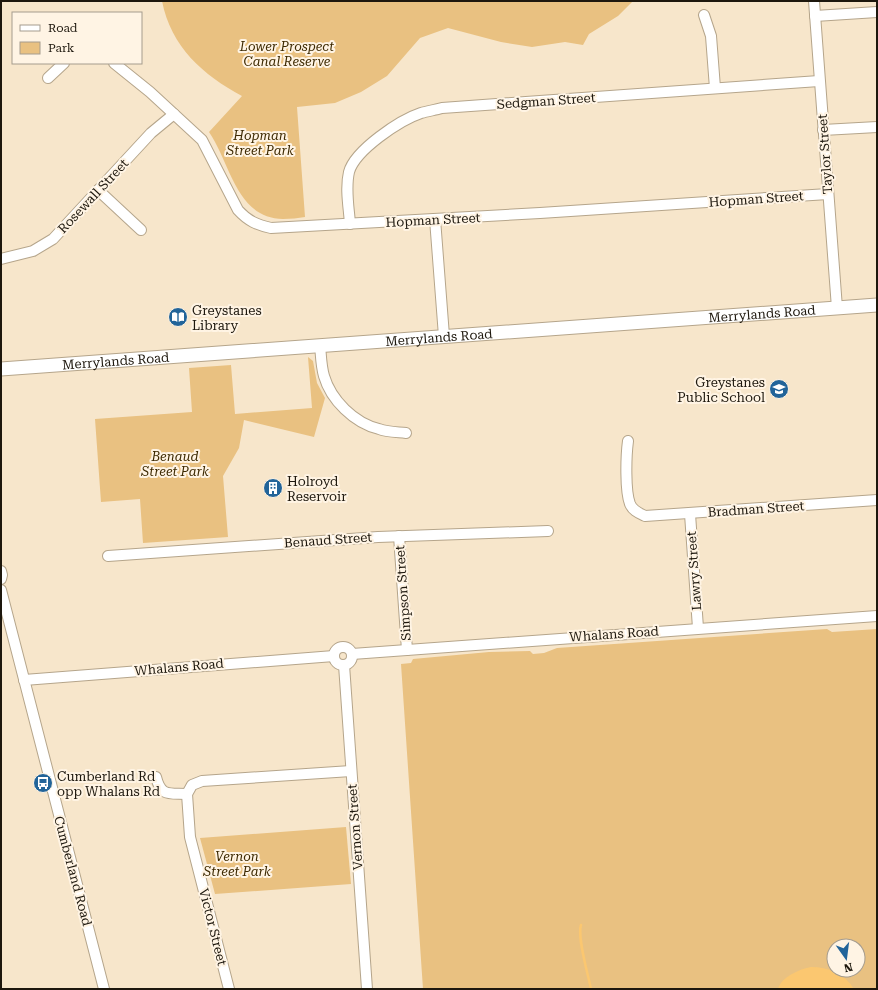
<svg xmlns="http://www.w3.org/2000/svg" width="878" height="990" viewBox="0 0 878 990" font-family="'Roboto Serif',serif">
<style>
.green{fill:#e9c181;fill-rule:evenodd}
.water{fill:#fbc770}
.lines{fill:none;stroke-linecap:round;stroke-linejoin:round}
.stream{stroke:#fbc770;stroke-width:2.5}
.minor-casing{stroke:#b5a58b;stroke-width:12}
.major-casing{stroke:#b5a58b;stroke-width:15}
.minor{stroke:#fff;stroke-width:10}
.major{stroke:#fff;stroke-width:13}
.labels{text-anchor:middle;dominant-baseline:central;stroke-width:4;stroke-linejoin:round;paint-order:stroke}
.park-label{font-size:13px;font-style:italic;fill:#3e2a02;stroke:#fff4e4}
.street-label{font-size:13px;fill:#1d170d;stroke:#fff4e4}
.poi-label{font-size:13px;fill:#1d170d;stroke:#fff4e4;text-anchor:start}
</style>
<rect width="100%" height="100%" fill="#f7e6cb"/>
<!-- green -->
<g class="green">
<path d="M162,1H633L618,16L589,34L583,45L565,42L532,47L501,42L448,28L420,38L387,76L361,92L335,103L297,107L305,217C298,218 291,219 283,219C236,218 231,164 209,132L242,96C203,75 171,47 162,1Z"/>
<polygon points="308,357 313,361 317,383 325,398 314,437 244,420 239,448 223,476 228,537 143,543 140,499 101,502 95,419 192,412 189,368 231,365 235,414 312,408"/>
<path d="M827,629L832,632L877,629V989H423L401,664L411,663L413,659L489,652L530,651L533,654L544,653L557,648ZM834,946H858V970H834Z"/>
<polygon points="346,827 351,884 215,894 200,838"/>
</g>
<!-- water -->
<path class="water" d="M811,967C828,967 845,974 854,989H778C781,977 800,969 811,967Z"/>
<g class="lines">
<!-- stream -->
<path class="stream" d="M581,925C577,937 588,974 591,989"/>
<defs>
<g id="minor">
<polyline points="814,1 837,308"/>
<polyline points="704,15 711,36 715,88"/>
<polyline points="815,16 877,12"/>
<path d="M114,63L150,92L202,140L238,210C248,221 257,225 271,228L540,213L828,194"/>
<polyline points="48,78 64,63"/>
<polyline points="823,130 877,127"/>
<polyline points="98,190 141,230"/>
<polyline points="435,219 444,336"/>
<path d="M350,224C349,208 345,189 349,172C355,150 400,120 421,113C428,111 435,110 442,108L819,81"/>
<polyline points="1,259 33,251 53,239 151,133 174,114"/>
<path d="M320,345C321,355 321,366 324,376C331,400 354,423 379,429C387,432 397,432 406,433"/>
<path d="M628,441C626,456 625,491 630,504C633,511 639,513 645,516L877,500"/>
<polyline points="690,514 698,628"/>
<polyline points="399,536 407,650"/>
<polyline points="108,556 378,537 548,531"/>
<polyline points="1,571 2,575 1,579"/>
<polyline points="1,590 104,989"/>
<circle cx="343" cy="656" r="9"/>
<polyline points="352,654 877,616"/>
<polyline points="344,665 367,989"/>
<polyline points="24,680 334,656"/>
<path d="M156,777C161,797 169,793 187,794"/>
<polyline points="229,989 190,837 187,794 192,785 202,781 351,771"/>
</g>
<g id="major">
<path id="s1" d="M1,369L877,305"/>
</g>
</defs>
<!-- minor casing -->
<use href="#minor" class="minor-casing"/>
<!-- major casing -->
<use href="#major" class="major-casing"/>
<!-- minor -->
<use href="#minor" class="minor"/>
<!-- major -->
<use href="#major" class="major"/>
</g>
<!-- icons -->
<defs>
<symbol id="library-disc" viewBox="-11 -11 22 22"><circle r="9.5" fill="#226499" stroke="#fff4e4"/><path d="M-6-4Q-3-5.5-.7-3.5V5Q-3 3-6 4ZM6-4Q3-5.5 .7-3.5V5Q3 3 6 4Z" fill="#fff"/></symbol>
<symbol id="school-disc" viewBox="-11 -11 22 22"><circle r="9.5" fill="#226499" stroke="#fff4e4"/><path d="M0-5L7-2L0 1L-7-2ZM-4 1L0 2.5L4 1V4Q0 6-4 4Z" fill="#fff"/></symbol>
<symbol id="building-disc" viewBox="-11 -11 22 22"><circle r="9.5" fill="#226499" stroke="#fff4e4"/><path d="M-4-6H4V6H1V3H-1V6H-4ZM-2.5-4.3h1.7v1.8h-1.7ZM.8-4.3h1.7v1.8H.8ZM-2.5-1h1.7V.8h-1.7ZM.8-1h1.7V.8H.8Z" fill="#fff"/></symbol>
<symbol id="bus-disc" viewBox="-11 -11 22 22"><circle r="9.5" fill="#226499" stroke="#fff4e4"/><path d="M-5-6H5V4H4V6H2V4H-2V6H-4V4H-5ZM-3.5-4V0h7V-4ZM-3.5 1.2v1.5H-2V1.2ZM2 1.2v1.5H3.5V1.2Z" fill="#fff"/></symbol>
</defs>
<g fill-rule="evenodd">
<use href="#library-disc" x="167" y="306" width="22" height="22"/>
<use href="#school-disc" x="768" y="378" width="22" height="22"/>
<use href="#building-disc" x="262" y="477" width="22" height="22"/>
<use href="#bus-disc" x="32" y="772" width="22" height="22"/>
</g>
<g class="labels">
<!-- park labels -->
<g class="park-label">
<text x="287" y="46">Lower Prospect<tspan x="287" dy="15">Canal Reserve</tspan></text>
<text x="260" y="135">Hopman<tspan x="260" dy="15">Street Park</tspan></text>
<text x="175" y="456">Benaud<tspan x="175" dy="15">Street Park</tspan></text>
<text x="237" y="856">Vernon<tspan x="237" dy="15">Street Park</tspan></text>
</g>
<!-- street labels -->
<g class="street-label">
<text transform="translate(546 101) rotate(-4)">Sedgman Street</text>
<text transform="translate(825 154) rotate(-94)">Taylor Street</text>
<text transform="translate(93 196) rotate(-47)">Rosewall Street</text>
<text transform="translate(756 199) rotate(-4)">Hopman Street</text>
<text transform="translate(433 220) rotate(-3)">Hopman Street</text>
<text stroke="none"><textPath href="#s1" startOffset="763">Merrylands Road</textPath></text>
<text stroke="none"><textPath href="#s1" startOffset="439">Merrylands Road</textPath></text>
<text stroke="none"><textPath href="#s1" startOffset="115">Merrylands Road</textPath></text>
<text transform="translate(756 509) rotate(-4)">Bradman Street</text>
<text transform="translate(328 540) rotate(-4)">Benaud Street</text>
<text transform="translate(694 571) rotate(-94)">Lawry Street</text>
<text transform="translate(403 593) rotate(-94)">Simpson Street</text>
<text transform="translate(614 634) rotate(-4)">Whalans Road</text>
<text transform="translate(179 667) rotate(-5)">Whalans Road</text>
<text transform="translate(355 827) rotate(-94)">Vernon Street</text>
<text transform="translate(73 871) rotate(75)">Cumberland Road</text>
<text transform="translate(213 927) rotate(76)">Victor Street</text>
</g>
<!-- poi labels -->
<g class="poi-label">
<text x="192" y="310">Greystanes<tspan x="192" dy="15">Library</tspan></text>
<text x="765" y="382" text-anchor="end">Greystanes<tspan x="765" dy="15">Public School</tspan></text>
<text x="287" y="481">Holroyd<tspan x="287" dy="15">Reservoir</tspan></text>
<text x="57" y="776">Cumberland Rd<tspan x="57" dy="15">opp Whalans Rd</tspan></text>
</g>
</g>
<!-- border -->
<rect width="878" height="990" fill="none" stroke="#1d170d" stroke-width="4"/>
<!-- legend -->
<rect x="12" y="12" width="130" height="52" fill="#fff4e4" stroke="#a59c8e"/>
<rect x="20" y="25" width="20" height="6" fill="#ffffff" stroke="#a59c8e"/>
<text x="48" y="32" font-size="12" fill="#1d170d">Road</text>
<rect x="20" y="42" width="20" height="12" fill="#e9c181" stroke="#a59c8e"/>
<text x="48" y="52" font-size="12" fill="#1d170d">Park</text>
<!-- north arrow -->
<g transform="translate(846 958) rotate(166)"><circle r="19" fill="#fff4e4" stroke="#a59c8e"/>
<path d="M0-3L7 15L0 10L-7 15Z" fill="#226499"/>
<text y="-6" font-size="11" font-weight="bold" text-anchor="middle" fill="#1d170d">N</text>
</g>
</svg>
